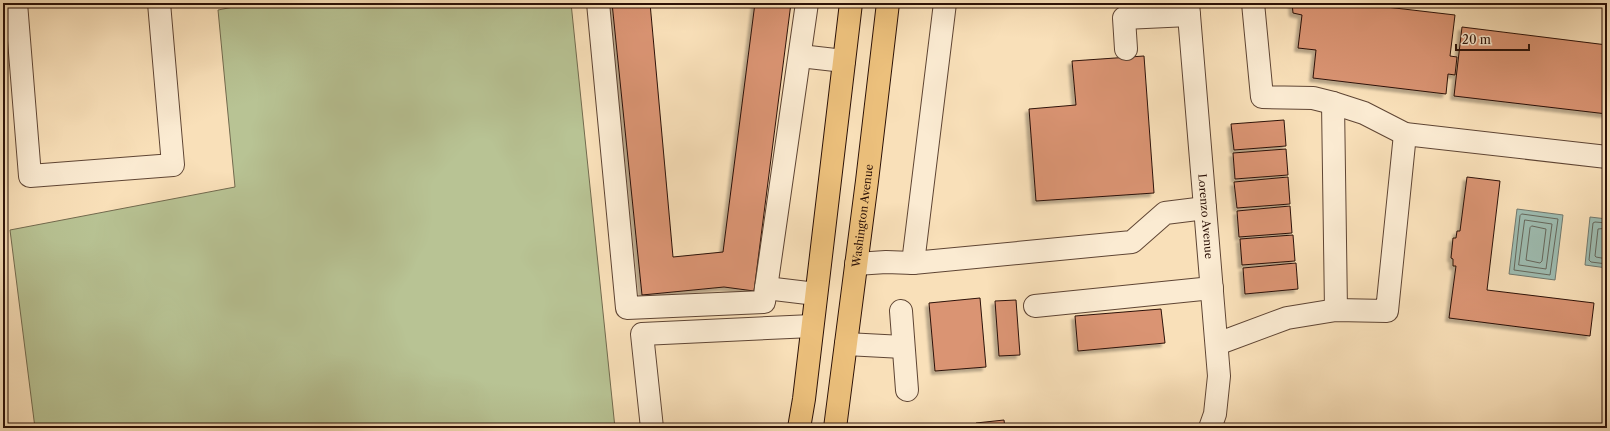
<svg xmlns="http://www.w3.org/2000/svg" width="1610" height="431" viewBox="0 0 1610 431" font-family="'Libre Caslon Text',serif">
<style>
.green{fill:#b8c394;stroke:#726a4e}
.water{fill:#9ebdb2;stroke:#70786e}
.lines{fill:none;stroke-linecap:round;stroke-linejoin:round}
.shore{stroke:#65675c;stroke-width:1}
.building{fill:#da9473;stroke:#2c1107;filter:url(#shadow)}
.minor-casing{stroke:#5f4534;stroke-width:24}
.major-casing{stroke:#2c1107;stroke-width:24}
.minor{stroke:#fbebd2;stroke-width:22}
.major{stroke:#ecc07c;stroke-width:22}
.labels{text-anchor:middle;dominant-baseline:central;stroke-width:4;stroke-linejoin:round;paint-order:stroke}
.street-label{font-size:11px;fill:#2c1107;stroke:#fbebd2}
</style>
<defs>
<filter id="shadow"><feDropShadow dx="-3.5" dy="3.5" stdDeviation="1" flood-color="#0004"/></filter>
</defs>
<rect width="100%" height="100%" fill="#f9e0b9"/>
<filter id="stains"><feTurbulence type="fractalNoise" baseFrequency=".005" numOctaves="4"/><feColorMatrix values="0 0 0 0 .2 0 0 0 0 .09 0 0 0 0 .02 0 0 0 .5 -.17"/></filter>
<radialGradient id="worn" r=".72"><stop offset=".6" stop-color="#630" stop-opacity="0"/><stop offset="1" stop-color="#630" stop-opacity=".3"/></radialGradient>
<!-- green -->
<polygon class="green" points="254,3 571,3 615,428 35,428 10,230 235,187 218,10"/>
<!-- water -->
<g class="water">
<polygon points="1517,209 1563,215 1555,280 1509,274"/>
<polygon points="1590,217 1607,219 1607,268 1585,265"/>
</g>
<g class="lines">
<!-- shore -->
<g class="shore">
<polygon points="1522,214 1558,219 1550,275 1514,270 1520,216"/>
<polygon points="1525,220 1552,224 1546,269 1519,265"/>
<polyline points="1607,223 1595,222 1593,223 1589,260 1591,262 1607,264"/>
<polygon points="1532,226 1546,229 1542,261 1540,263 1526,260 1530,228"/>
<polyline points="1607,228 1598,229 1595,256 1596,257 1607,259"/>
</g>
</g>
<!-- building -->
<g class="building">
<polygon points="612,3 650,3 673,257 723,252 755,3 791,3 754,291 724,287 642,295"/>
<polygon points="1292,3 1352,3 1455,15 1450,56 1457,57 1455,75 1448,74 1446,94 1313,78 1316,50 1298,48 1302,15 1293,13"/>
<polygon points="1462,27 1607,45 1607,114 1454,96"/>
<polygon points="1144,56 1154,193 1036,201 1029,109 1076,105 1072,61"/>
<polygon points="1284,120 1286,146 1234,150 1231,124"/>
<polygon points="1286,149 1288,175 1235,179 1233,153"/>
<polygon points="1288,177 1290,204 1237,208 1234,182"/>
<polygon points="1467,177 1500,181 1487,290 1594,303 1590,336 1449,318 1456,266 1453,266 1453,259 1451,258 1453,238 1456,238 1457,231 1460,231"/>
<polygon points="1290,206 1292,233 1239,237 1237,211"/>
<polygon points="1293,235 1295,261 1242,265 1240,239"/>
<polygon points="1296,263 1298,289 1245,294 1243,268"/>
<polygon points="980,298 986,367 935,371 929,303"/>
<polygon points="1016,300 1020,355 999,356 995,301"/>
<polygon points="1161,309 1165,343 1078,351 1075,316"/>
<polygon points="1004,420 1005,428 977,428 976,423"/>
</g>
<g class="lines">
<defs>
<g id="minor">
<polyline points="16,3 30,176 173,165 159,3"/>
<polyline points="598,3 627,308 764,302 807,3"/>
<path id="s1" d="M1188,3L1219,376L1215,414L1210,428"/>
<polyline points="1253,3 1262,97 1313,98 1333,103 1364,113 1405,134 1607,157"/>
<polyline points="1126,49 1124,18 1189,15"/>
<polyline points="800,56 844,61"/>
<polyline points="1333,103 1336,310"/>
<polyline points="913,263 945,3"/>
<polyline points="856,264 886,262 913,263 1132,242 1165,213 1205,208"/>
<polyline points="766,288 816,294"/>
<polyline points="1035,306 1212,288"/>
<polyline points="901,311 907,390"/>
<polyline points="846,344 903,347"/>
<polyline points="1217,344 1287,318 1336,310 1387,311 1405,134"/>
<polyline points="652,428 642,334 812,326"/>
</g>
<g id="major">
<polyline points="799,428 804,399 851,3"/>
<path id="s2" d="M835,428L867,181L888,3"/>
</g>
</defs>
<!-- minor casing -->
<use href="#minor" class="minor-casing"/>
<!-- major casing -->
<use href="#major" class="major-casing"/>
<!-- minor -->
<use href="#minor" class="minor"/>
<!-- major -->
<use href="#major" class="major"/>
</g>
<g class="labels">
<!-- street labels -->
<g class="street-label">
<text stroke="none"><textPath href="#s2" startOffset="214">Washington Avenue</textPath></text>
<text stroke="none"><textPath href="#s1" startOffset="214">Lorenzo Avenue</textPath></text>
</g>
</g>
<!-- margin -->
<rect width="1610" height="431" fill="none" stroke="#f9e0b9" stroke-width="16"/>
<rect x="4" y="4" width="1602" height="423" fill="none" stroke="#2c1107" stroke-width="2"/>
<rect x="8" y="8" width="1594" height="415" fill="none" stroke="#2c1107"/>
<!-- scale -->
<path d="M1456 44v6h73v-6" fill="none" stroke="#2c1107" stroke-width="2"/>
<text x="1462" y="44" font-size="12" fill="#2c1107" stroke="#fbebd2" stroke-width="3" paint-order="stroke">20 m</text>
<rect width="100%" height="100%" filter="url(#stains)"/>
<rect width="100%" height="100%" fill="url(#worn)"/>
</svg>
